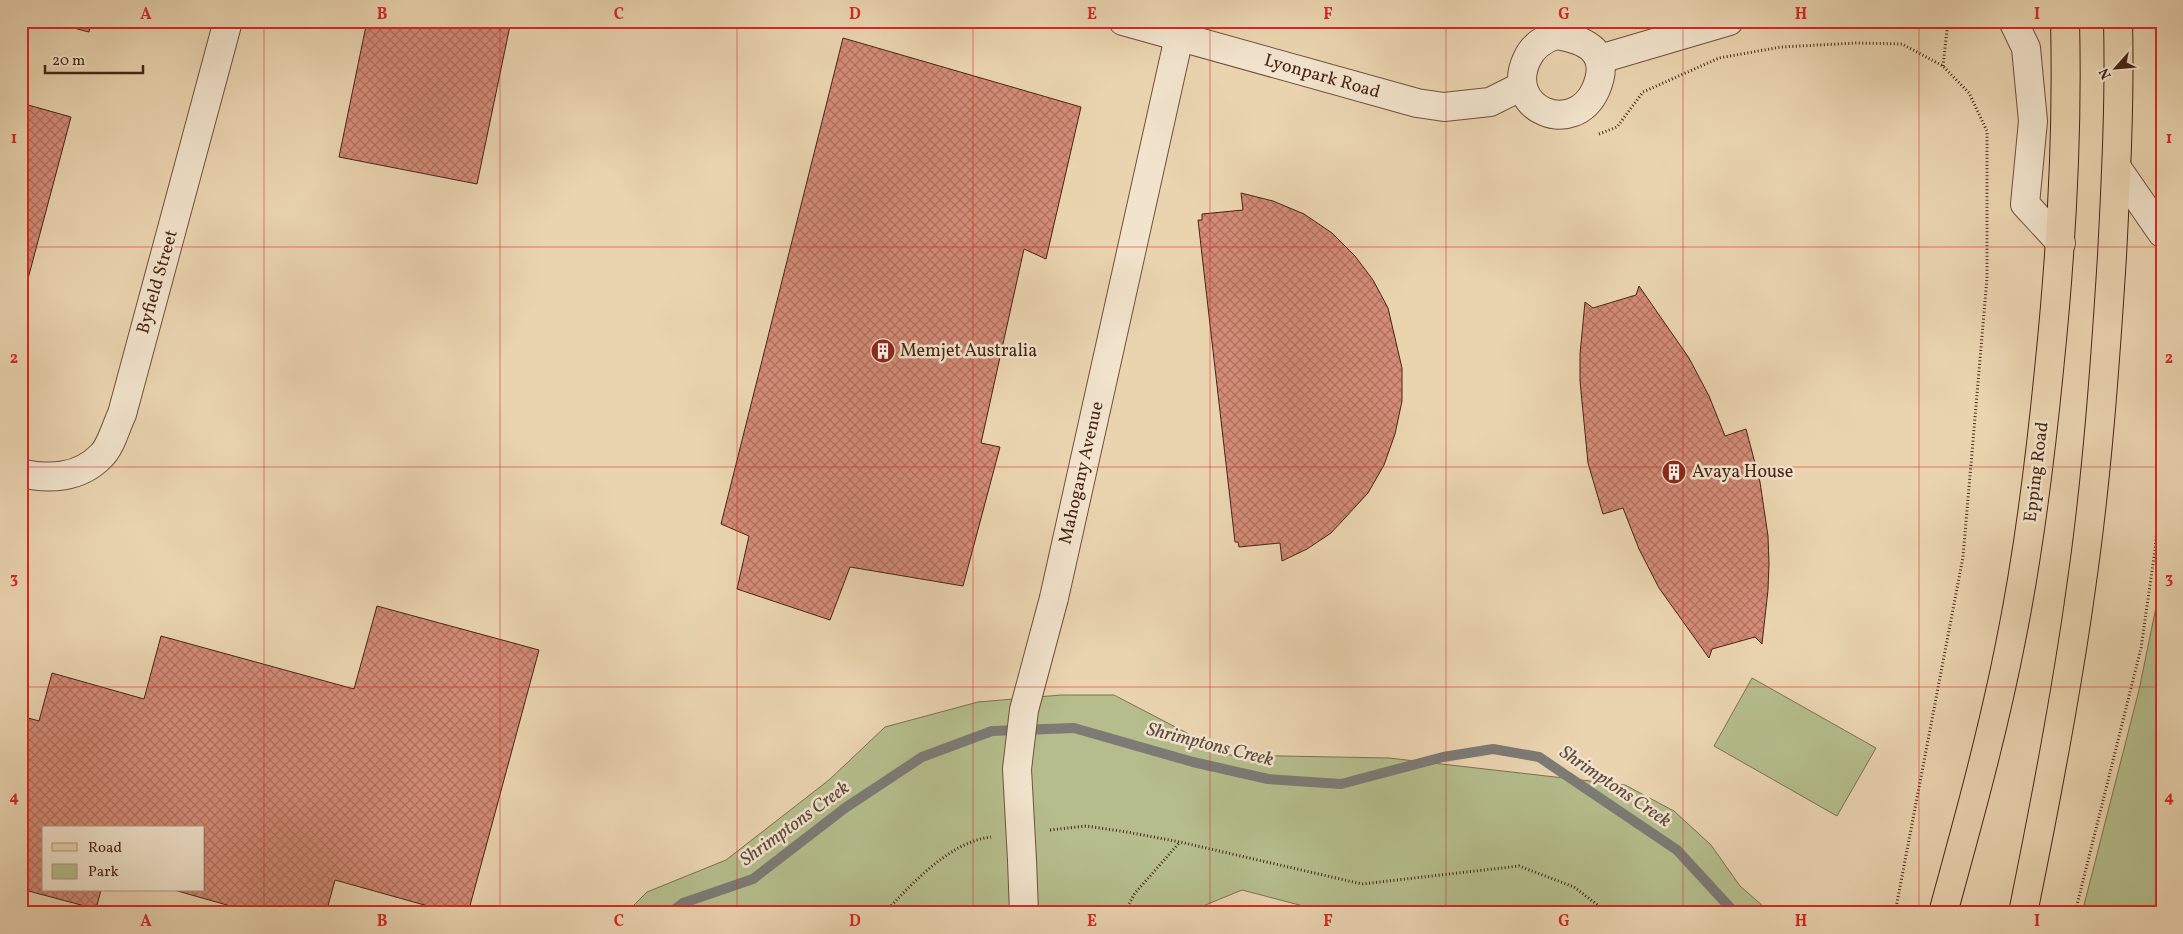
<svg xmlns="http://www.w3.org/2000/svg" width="2183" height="934" viewBox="0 0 2183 934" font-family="Vollkorn,serif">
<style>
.park{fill:#b5bd8c;stroke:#7e7150}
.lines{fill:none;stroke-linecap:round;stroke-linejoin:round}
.stream{stroke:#7c7b76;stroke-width:10}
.building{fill:url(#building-cross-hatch);stroke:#482514}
.minor-casing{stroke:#70513b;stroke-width:30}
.primary-casing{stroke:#482514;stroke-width:30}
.path{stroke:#482514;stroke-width:3;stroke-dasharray:1 2.5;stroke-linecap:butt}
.minor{stroke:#f1e3cc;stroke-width:28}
.primary{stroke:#ead4b0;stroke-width:28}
.minor-bridge-casing{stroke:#70513b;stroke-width:30;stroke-linecap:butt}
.minor-bridge{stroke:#f1e3cc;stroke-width:28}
.grid{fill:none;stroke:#d62828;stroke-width:1;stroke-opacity:0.55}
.labels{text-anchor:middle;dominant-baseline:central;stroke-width:5;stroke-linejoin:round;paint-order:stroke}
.street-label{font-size:18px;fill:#482514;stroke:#f1e3cc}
.poi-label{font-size:18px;fill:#482514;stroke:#f1e3cc;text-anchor:start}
.water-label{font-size:19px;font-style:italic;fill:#5e493d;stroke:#f1e3cc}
.neatline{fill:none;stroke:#d62828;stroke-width:2}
.grid-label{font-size:16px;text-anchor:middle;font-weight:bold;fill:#d62828}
</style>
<defs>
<pattern id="building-cross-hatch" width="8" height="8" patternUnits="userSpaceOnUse" patternTransform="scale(1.25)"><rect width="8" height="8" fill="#d48b77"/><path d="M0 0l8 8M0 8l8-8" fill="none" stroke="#ae7160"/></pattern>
</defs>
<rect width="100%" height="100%" fill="#ead4b0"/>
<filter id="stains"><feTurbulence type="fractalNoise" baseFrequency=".004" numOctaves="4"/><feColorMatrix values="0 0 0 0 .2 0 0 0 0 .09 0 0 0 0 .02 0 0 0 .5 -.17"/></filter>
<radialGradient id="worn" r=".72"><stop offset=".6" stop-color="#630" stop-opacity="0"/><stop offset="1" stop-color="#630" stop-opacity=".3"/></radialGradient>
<!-- park -->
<g class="park">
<polygon points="2162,578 2162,913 2082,913 2139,690"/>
<polygon points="1752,678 1876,748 1837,816 1714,746"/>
<polygon points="1061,695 1114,695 1229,755 1389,758 1625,785 1674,811 1711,845 1740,886 1771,913 1330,913 1242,890 1186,913 626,913 647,892 726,860 829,780 885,727 978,702"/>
</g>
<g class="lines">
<!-- stream -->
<polyline class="stream" points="670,913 683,903 753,879 845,808 922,757 992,731 1074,728 1193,762 1268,779 1341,784 1443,757 1493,749 1539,757 1677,850 1735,913"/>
</g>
<!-- building -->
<g class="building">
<polygon points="47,21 92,21 89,32"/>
<polygon points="367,21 511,21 477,184 339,157"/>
<polygon points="843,38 1081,107 1046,259 1024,249 981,443 1000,447 963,586 850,567 830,620 737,589 749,536 721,524"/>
<polygon points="21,103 71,117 21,305"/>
<polygon points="1241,193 1273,201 1304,214 1332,233 1355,256 1373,280 1388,308 1402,368 1402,401 1395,434 1384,465 1368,493 1331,533 1307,549 1282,561 1280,543 1239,547 1238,542 1235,542 1198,220 1202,220 1202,214 1243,210"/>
<polygon points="1639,286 1689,358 1709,396 1725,436 1746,429 1760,482 1768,536 1769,563 1768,590 1762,644 1755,637 1712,649 1709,658 1659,588 1639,549 1623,508 1603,514 1588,463 1580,381 1580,354 1585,302 1593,308 1636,295"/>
<polygon points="377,606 539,650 468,913 453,913 335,880 326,913 255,913 174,890 204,890 204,828 44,828 44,890 101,890 96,909 21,889 21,716 39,721 52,673 144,699 161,636 354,689"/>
</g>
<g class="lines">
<defs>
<g id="minor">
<polyline points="1123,21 1417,103 1444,107 1490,102 1522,86"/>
<polyline points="2013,21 2026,48 2033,121 2025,204 2061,243"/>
<path d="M1556,35C1588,40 1611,53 1596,89C1574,139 1503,109 1527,59C1533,46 1543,39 1556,35Z"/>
<polyline points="1600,59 1729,21"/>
<polyline points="2117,168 2162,233"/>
<path d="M21,473C49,480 80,478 101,456C111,447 116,426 122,414L228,21"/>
<polyline points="1054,598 1179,37"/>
<polyline points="1022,860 1024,913"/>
</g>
<g id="primary">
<path d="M1943,913C1968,822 1993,732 2011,640C2029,551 2040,461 2049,370C2061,254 2068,138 2065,21"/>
<path d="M2023,913C2045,805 2066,697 2081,588C2097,478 2105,367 2112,256C2116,178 2120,99 2118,21"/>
</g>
</defs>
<!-- minor casing -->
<use href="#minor" class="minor-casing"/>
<!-- primary casing -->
<use href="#primary" class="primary-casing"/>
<!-- path -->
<g class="path">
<polyline points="1943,66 1948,21"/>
<polyline points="1599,134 1617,127 1643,92 1719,58 1781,47 1857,43 1902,44 1943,66 1969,93 1987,131 1987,278 1963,557 1895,913"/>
<polyline points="1050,830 1086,826 1127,832 1180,842 1362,884 1519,866 1574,887 1608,913"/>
<path d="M884,913C912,884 949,842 991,837"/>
<polyline points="1124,913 1135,893 1180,842"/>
<polyline points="2075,913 2141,648 2155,550 2162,476"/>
</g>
<!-- minor -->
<use href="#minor" class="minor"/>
<!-- primary -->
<use href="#primary" class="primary"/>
<defs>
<polyline id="minor-bridge" points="1022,860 1017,769 1024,710 1054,598"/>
</defs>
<!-- minor-bridge casing -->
<use href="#minor-bridge" class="minor-bridge-casing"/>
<!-- minor-bridge -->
<use href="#minor-bridge" class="minor-bridge"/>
</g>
<!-- grid -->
<path class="grid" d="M264,21V913M500,21V913M737,21V913M973,21V913M1210,21V913M1446,21V913M1683,21V913M1919,21V913M21,247H2162M21,467H2162M21,687H2162"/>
<!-- icons -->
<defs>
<symbol id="building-disc" viewBox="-11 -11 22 22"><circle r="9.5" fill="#8f2418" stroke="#f1e3cc"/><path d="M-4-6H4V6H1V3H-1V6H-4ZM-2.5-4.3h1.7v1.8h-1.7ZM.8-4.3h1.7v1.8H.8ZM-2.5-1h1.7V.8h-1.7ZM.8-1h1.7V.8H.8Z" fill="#fff"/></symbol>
</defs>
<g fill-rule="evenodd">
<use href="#building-disc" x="869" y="337" width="28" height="28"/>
<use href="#building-disc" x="1660" y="458" width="28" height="28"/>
</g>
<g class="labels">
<!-- street labels -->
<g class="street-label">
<text transform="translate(1322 77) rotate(16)">Lyonpark Road</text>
<text transform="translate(158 282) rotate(-74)">Byfield Street</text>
<text transform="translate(2037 472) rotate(-83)">Epping Road</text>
<text transform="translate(1082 473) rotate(-77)">Mahogany Avenue</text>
</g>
<!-- poi labels -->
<g class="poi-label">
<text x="900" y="351">Memjet Australia</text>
<text x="1692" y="472">Avaya House</text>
</g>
<!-- water labels -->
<g class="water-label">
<text transform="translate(1210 745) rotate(14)">Shrimptons Creek</text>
<text transform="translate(1615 787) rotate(34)">Shrimptons Creek</text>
<text transform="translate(795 824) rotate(-36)">Shrimptons Creek</text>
</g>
</g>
<!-- margin -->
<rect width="2183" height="934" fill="none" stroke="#ead4b0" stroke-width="55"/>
<!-- legend -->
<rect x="42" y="826" width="162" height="65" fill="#f1e3cc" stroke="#ad9782"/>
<rect x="52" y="843" width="25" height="8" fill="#ead4b0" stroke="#ad9782"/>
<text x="88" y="852" font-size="15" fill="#482514">Road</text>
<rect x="52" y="864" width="25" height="15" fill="#b5bd8c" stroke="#ad9782"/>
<text x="88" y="876" font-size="15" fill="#482514">Park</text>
<!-- north arrow -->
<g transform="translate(2116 68) rotate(243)" stroke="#f1e3cc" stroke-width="4" paint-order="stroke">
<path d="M0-4L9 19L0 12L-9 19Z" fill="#482514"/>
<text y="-8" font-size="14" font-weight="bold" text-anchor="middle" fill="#482514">N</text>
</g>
<!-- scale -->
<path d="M45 65v8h98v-8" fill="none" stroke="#482514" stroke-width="2.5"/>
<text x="52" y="65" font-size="15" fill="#482514" stroke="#f1e3cc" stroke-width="4" paint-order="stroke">20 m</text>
<rect x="28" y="28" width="2128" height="878" class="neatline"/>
<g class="grid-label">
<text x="146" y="19">A</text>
<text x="382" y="19">B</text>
<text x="619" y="19">C</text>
<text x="855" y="19">D</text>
<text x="1092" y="19">E</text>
<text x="1328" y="19">F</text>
<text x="1564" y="19">G</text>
<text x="1801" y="19">H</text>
<text x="2037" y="19">I</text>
<text x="14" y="143">1</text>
<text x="2169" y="143">1</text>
<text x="14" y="363">2</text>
<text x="2169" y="363">2</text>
<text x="14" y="583">3</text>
<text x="2169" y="583">3</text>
<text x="14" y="802">4</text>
<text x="2169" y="802">4</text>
<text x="146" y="926">A</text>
<text x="382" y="926">B</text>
<text x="619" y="926">C</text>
<text x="855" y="926">D</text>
<text x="1092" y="926">E</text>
<text x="1328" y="926">F</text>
<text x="1564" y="926">G</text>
<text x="1801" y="926">H</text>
<text x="2037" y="926">I</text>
</g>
<rect width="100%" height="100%" filter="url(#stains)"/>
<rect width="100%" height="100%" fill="url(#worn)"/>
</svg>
